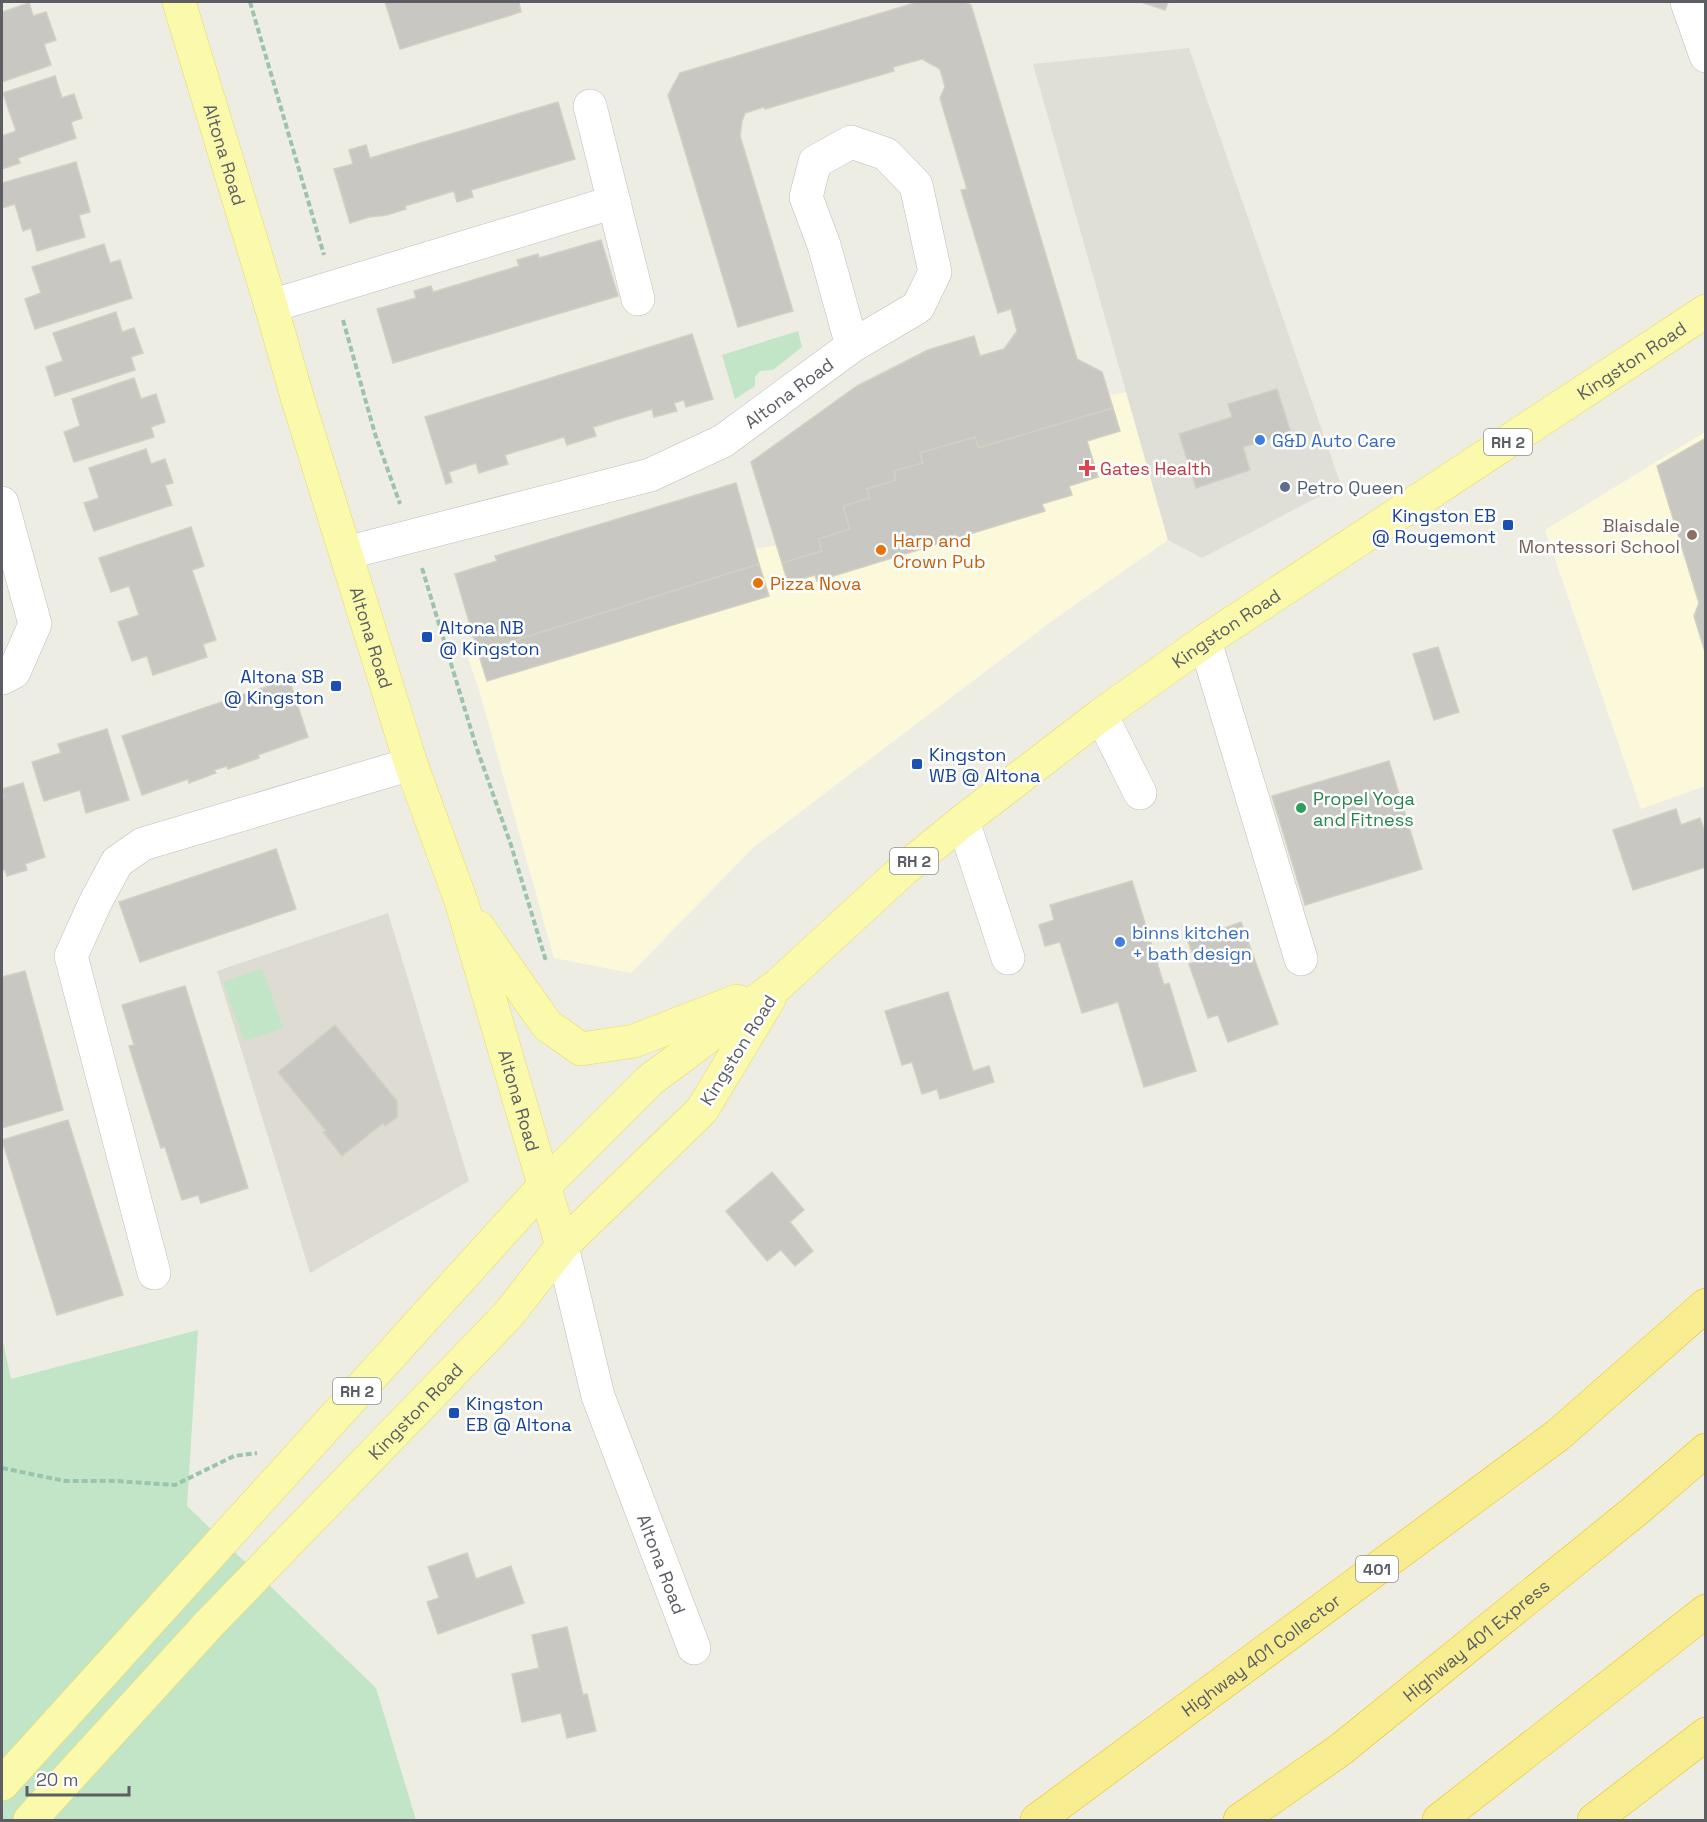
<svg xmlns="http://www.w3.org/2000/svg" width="1707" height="1822" viewBox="0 0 1707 1822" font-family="'Space Grotesk',sans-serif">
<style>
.commercial{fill:#fcf9db}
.industrial{fill:#dfdfd8}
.education{fill:#dedcd2}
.green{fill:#c2e4c7}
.building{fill:#c9c7c1;stroke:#d2d0c3;stroke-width:1.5}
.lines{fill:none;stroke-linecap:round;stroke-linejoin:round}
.minor-casing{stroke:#bbbcc2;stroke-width:34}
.major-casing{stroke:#ead860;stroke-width:34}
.highway-casing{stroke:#e7c30b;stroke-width:34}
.path{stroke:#9bc4ad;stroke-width:4;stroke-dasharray:6 3;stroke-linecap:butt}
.minor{stroke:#fff;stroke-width:33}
.major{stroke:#fbfaac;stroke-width:33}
.highway{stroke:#f8ed91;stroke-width:33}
.shop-dot{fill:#3f7fe0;stroke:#fff;stroke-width:2}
.health-dot{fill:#e0444e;stroke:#fff;stroke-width:2}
.service-dot{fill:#5c6f8a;stroke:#fff;stroke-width:2}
.transit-dot{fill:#1a4fb4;stroke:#fff;stroke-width:2}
.education-dot{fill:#8d6e63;stroke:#fff;stroke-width:2}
.food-dot{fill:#e8710a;stroke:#fff;stroke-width:2}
.leisure-dot{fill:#2e9e5b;stroke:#fff;stroke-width:2}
.labels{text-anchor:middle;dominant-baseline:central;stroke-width:5;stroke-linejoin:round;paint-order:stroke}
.shield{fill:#fff;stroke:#8d8e92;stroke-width:1.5}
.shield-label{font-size:16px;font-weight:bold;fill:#5c5e64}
.street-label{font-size:18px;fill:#5c5e64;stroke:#fff}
.shop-label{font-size:18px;fill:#366cbe;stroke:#fff;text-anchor:start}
.health-label{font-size:18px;fill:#be3a42;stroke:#fff;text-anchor:start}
.service-label{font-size:18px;fill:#4e5e75;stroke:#fff;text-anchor:start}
.transit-label{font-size:18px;fill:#164399;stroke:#fff;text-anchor:start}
.education-label{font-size:18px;fill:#785e54;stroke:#fff;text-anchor:end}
.food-label{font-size:18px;fill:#c56008;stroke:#fff;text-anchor:start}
.leisure-label{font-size:18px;fill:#27864d;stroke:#fff;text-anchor:start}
</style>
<rect width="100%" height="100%" fill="#eeede4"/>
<!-- commercial -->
<g class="commercial">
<polygon points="1127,392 1168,540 1056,618 754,847 631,973 554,958 480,693 464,646 754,549 781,545 971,434 1111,395"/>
<polygon points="1705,432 1705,786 1641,809 1545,530"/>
</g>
<!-- industrial -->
<polygon class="industrial" points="1189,48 1341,485 1202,558 1168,540 1033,64"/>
<!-- education -->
<polygon class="education" points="388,913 469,1181 310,1273 217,971"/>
<!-- green -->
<g class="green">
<polygon points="798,331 802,347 773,370 760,371 755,377 755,386 735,399 722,355"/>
<polygon points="262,968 283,1028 244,1041 223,982"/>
<polygon points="198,1330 187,1506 376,1688 416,1820 2,1820 2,1337 11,1379"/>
</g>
<!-- building -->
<g class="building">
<polygon points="385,2 519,2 521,12 400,49"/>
<polygon points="918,2 964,2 971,5 1077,359 1102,372 1113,408 978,448 975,437 920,453 923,463 894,471 896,480 867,489 870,498 843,506 850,529 819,539 822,551 782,563 751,462 857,386 928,350 974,336 980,356 1004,349 1017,331 1011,309 998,313 961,190 967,189 940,98 945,87 940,69 922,59 893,67 894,71 765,109 764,107 745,113 742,121 740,136 793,311 738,327 668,95 680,73"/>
<polygon points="1141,2 1168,2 1165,10"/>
<polygon points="29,3 33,16 46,12 56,40 44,44 51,65 2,82 2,12"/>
<polygon points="55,76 62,98 74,94 82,118 71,122 76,138 18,158 20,163 2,169 2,136 16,131 3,93"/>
<polygon points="558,102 575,159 471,190 473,197 457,202 454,191 405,206 406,209 387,215 369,217 350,223 334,169 353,164 349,150 366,145 370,158"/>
<polygon points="76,162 90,212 79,215 85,237 37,251 31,228 23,231 15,204 2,208 2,183"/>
<polygon points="601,240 618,296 393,363 377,309 416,298 414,291 431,286 433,292 519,266 517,260 538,254 539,258"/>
<polygon points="104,244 110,263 120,260 132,298 35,329 25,299 41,293 32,267"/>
<polygon points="116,312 122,332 134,328 143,353 131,357 135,370 55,396 46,367 63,361 53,333"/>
<polygon points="692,334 713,399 686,407 684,400 674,403 677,411 654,417 652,409 593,427 596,436 567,445 564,437 505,455 508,464 479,473 476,463 449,472 452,482 446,484 425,417"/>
<polygon points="134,378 141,399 156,394 165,422 151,427 154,437 74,462 64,432 80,426 72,399"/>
<polygon points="1277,389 1291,433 1243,447 1250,470 1196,488 1179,434 1232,417 1228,404"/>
<polygon points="1113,408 1120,431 1087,441 1098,477 1069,486 1072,495 1042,504 1045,511 817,581 815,575 788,583 782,563 822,551 819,539 850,529 843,506 870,498 867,489 896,480 894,471 923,463 920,453 975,437 978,448"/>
<polygon points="1706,438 1706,655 1694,616 1699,603 1657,466"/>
<polygon points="146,449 151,464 165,459 173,483 165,485 172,505 94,531 84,503 99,498 89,468"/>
<polygon points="736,483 759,564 478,652 455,574 497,561 495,556"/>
<polygon points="191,527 204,566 192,570 216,640 203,644 207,657 153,675 147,656 132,661 118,622 139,615 129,586 111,592 99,558"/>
<polygon points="759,564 769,596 487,681 478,652"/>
<polygon points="1438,647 1459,712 1434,720 1413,654"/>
<polygon points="289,679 308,737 258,755 259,758 228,769 227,766 214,770 216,773 189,783 188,779 142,795 122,736"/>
<polygon points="107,729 129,800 86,813 80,790 44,801 32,762 61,753 58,744"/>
<polygon points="1389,761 1422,869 1305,905 1272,796"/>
<polygon points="23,783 45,857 25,864 27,870 7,876 5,870 2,871 2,798 4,797 2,789"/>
<polygon points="1676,809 1681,825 1700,818 1706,835 1706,867 1633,890 1613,830"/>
<polygon points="276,849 296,909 140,962 119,902"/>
<polygon points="1132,881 1164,985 1169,983 1196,1071 1144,1087 1118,1002 1082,1013 1060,942 1045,946 1039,925 1054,920 1050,905"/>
<polygon points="1241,922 1278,1024 1228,1042 1218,1015 1208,1018 1189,964 1196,962 1188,942"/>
<polygon points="25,971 63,1110 2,1128 2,977"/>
<polygon points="185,986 248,1188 201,1203 198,1195 182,1200 165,1147 161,1148 129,1046 134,1045 122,1005"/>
<polygon points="948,992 973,1071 989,1066 994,1082 940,1099 937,1089 922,1094 912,1062 902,1065 885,1011"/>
<polygon points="335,1025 397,1101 397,1117 385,1126 383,1123 342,1156 323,1132 326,1131 278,1072"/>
<polygon points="68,1120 123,1295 57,1315 2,1140"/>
<polygon points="772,1172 804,1210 790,1222 813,1251 795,1266 781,1250 767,1261 726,1211"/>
<polygon points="467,1553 476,1579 511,1566 524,1603 438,1634 427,1602 439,1598 428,1567"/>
<polygon points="567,1627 583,1695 587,1694 596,1731 567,1738 561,1713 522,1722 512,1674 539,1668 532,1635"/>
</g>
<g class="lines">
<defs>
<g id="minor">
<polyline points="1687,2 1706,56"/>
<polyline points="590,106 638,299"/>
<polyline points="271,306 614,202"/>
<polyline points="2,503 35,624 14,672 2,678"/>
<path id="s1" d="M346,553L650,475L723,441L852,346L918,307L935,272L916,185L886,154L851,142L815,162L806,197L824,245L852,346"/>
<polyline points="1205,641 1301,959"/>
<polyline points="1101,715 1140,793"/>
<polyline points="963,821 1008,958"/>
<path id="s2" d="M562,1246L598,1396L694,1648"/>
<polyline points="154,1273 71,956 95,903 117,862 143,844 411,764"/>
</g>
<g id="major">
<path id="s3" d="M179,2L271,306L298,400L411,764L462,904L562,1246"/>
<polyline points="478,927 547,1025 581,1049 634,1041 737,1001"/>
<path id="s4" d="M2,1784L544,1186L650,1080L778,985L903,870L963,821L1101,715L1205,641L1706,311"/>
<path id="s5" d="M30,1820L209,1624L508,1315L562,1246L702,1110L769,999"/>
</g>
<g id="highway">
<path id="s6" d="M1037,1820L1558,1435L1706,1305"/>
<path id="s7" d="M1240,1820L1340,1750L1635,1511L1706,1450"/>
<polyline points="1439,1820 1706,1611"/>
<polyline points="1594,1820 1706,1734"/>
</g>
</defs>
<!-- minor casing -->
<use href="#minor" class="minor-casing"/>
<!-- major casing -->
<use href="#major" class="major-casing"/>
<!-- highway casing -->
<use href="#highway" class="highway-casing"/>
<!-- path -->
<g class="path">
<polyline points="250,2 324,255"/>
<polyline points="343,320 375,434 400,504"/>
<polyline points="422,568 476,746 511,845 546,961"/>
<polyline points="2,1468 65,1481 116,1481 175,1485 234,1456 257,1453"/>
</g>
<!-- minor -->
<use href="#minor" class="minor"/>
<!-- major -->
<use href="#major" class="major"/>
<!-- highway -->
<use href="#highway" class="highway"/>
</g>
<!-- markers -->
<g class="shop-dot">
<circle cx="1260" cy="440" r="6"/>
<circle cx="1120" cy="942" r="6"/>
</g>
<path class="health-dot" d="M1084 459h6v6h6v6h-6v6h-6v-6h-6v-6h6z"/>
<circle class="service-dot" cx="1285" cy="487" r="6"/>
<g class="transit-dot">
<rect x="1502" y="519" width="12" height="12" rx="3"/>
<rect x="421" y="631" width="12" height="12" rx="3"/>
<rect x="330" y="680" width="12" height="12" rx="3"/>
<rect x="911" y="758" width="12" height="12" rx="3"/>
<rect x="448" y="1407" width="12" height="12" rx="3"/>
</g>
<circle class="education-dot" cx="1692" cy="535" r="6"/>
<g class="food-dot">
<circle cx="881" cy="550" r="6"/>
<circle cx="758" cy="583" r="6"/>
</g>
<circle class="leisure-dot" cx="1301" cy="808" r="6"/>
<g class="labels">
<!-- shield labels -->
<g class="shield">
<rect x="1484" y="429" width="48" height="26" rx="4.5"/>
<rect x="890" y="848" width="48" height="26" rx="4.5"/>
<rect x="333" y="1378" width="48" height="26" rx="4.5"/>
<rect x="1356" y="1556" width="42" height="26" rx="4.5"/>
</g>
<g class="shield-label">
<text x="1508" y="442">RH 2</text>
<text x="914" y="861">RH 2</text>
<text x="357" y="1391">RH 2</text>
<text x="1377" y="1569">401</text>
</g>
<!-- street labels -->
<g class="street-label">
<text stroke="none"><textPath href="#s3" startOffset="159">Altona Road</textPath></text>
<text stroke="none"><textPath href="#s4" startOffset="2176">Kingston Road</textPath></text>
<text stroke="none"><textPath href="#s1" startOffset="476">Altona Road</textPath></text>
<text stroke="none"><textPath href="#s4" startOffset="1690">Kingston Road</textPath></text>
<text stroke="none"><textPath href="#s3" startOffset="664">Altona Road</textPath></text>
<text transform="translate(738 1050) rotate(-58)">Kingston Road</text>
<text stroke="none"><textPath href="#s3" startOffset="1150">Altona Road</textPath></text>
<text stroke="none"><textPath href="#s5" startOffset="562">Kingston Road</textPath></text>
<text stroke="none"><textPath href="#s2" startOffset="334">Altona Road</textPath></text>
<text stroke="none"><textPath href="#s7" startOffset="297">Highway 401 Express</textPath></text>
<text stroke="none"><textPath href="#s6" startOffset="278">Highway 401 Collector</textPath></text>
</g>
<!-- shop labels -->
<g class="shop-label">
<text x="1272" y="440">G&amp;D Auto Care</text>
<text x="1132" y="932">binns kitchen<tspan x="1132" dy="21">+ bath design</tspan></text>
</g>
<!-- health labels -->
<g class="health-label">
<text x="1100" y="468">Gates Health</text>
</g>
<!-- service labels -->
<g class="service-label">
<text x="1297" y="487">Petro Queen</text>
</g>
<!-- transit labels -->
<g class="transit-label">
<text x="1496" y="515" text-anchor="end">Kingston EB<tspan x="1496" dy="21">@ Rougemont</tspan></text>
<text x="439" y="627">Altona NB<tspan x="439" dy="21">@ Kingston</tspan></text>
<text x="324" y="676" text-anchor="end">Altona SB<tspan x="324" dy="21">@ Kingston</tspan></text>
<text x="929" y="754">Kingston<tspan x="929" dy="21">WB @ Altona</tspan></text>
<text x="466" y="1403">Kingston<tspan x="466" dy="21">EB @ Altona</tspan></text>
</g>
<!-- education labels -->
<g class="education-label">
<text x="1680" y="525">Blaisdale<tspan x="1680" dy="21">Montessori School</tspan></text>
</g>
<!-- food labels -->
<g class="food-label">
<text x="893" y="540">Harp and<tspan x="893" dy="21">Crown Pub</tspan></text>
<text x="770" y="583">Pizza Nova</text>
</g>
<!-- leisure labels -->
<g class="leisure-label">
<text x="1313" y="798">Propel Yoga<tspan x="1313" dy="21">and Fitness</tspan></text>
</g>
</g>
<!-- border -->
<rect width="1707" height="1822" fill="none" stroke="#5c5e64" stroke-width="6"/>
<!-- scale -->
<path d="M27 1786v9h102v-9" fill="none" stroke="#5c5e64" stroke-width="3"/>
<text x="36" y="1786" font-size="18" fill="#5c5e64" stroke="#ffffff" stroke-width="4.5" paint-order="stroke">20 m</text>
</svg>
